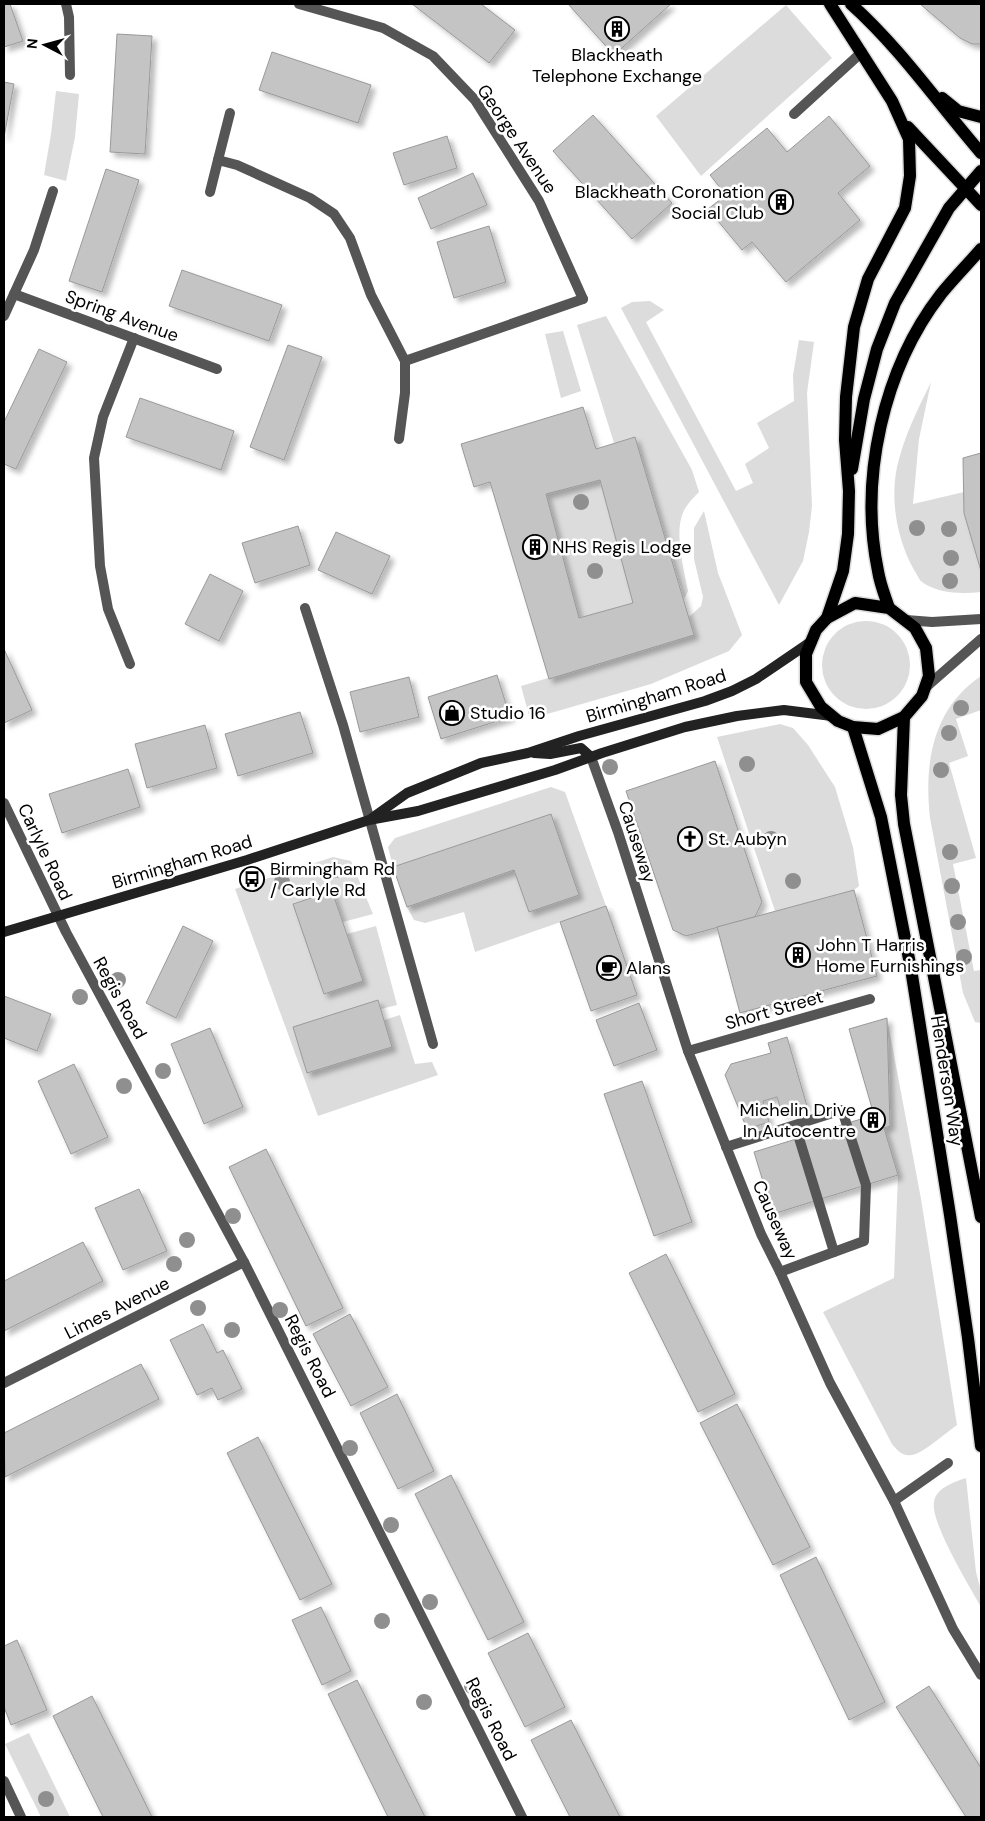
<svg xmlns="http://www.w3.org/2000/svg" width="985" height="1821" viewBox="0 0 985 1821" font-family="'DM Sans',sans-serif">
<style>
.green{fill:#dcdcdc}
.building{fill:#c4c4c4;stroke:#999;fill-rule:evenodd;filter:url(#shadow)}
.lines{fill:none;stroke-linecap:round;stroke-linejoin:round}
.primary-casing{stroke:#dbdbdb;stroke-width:15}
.service{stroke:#555;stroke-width:10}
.minor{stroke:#555;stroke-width:10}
.tertiary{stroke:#555;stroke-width:10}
.secondary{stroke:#222;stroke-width:10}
.primary{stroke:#000;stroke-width:12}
.tree{fill:#8f8f8f}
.labels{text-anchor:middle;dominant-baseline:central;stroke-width:5;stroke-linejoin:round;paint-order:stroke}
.poi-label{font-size:18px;fill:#000;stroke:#fff;text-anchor:start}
.street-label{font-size:18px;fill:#000;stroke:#fff}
</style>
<defs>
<filter id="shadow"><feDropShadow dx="4.5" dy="4.5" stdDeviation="2.5" flood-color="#0004"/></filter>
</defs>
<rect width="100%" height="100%" fill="#fff"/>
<!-- green -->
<g class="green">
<polygon points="786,5 832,58 701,176 656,116"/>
<polygon points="56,91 79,94 75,137 66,181 44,175 51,134"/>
<polygon points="650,301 664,310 646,322 736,491 753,483 745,464 769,448 757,423 794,401 793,375 799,340 814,342 807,393 812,506 809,532 803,561 779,605 621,308 632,302"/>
<path d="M606,316L692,470L699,492C694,497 689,502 686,507C672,528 684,568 688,591L684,599L635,437L614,443L577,325Z"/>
<polygon points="563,331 581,391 561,398 545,334"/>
<path d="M931,382L919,439L913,504L964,492V513L981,571V592C962,594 939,594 922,582C919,580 917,574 914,570C897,539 890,501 897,467C904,436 918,409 931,382Z"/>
<polygon points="600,480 633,603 579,618 546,494"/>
<polygon points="704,511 718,573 742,635 729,651 651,684 530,719 521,686 694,635 689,617 701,606 703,597 694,559 694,528"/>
<circle cx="866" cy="665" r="44"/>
<path d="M981,676V710L956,719L968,756L949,763L976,858L953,864L974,971L981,970V1023L975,1022L963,993L930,818C924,764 932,709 981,676Z"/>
<polygon points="780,724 793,728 808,745 835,787 853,847 859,886 854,890 775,911 717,737"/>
<polygon points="551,787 565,792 606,906 475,952 464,912 425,923 414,920 407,907 514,870 529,912 579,895 551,814 393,867 388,847 395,838"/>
<polygon points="333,857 351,861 373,914 343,922 332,891 294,903 324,994 363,981 347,934 376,926 397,1005 381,1009 378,1000 293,1027 307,1073 392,1047 384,1020 400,1015 415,1064 432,1062 438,1075 318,1116 235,889"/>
<path d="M887,1018L921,1199L957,1425C947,1432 922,1454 912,1455C903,1457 897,1450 892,1444L823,1312L894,1278L898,1175L884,1128L890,1126Z"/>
<path d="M966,1478L976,1572L981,1591V1607C970,1587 930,1522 934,1502C936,1488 954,1482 966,1478Z"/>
<polygon points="29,1733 70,1817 41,1817 5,1744"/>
</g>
<!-- building -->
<g class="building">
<polygon points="4,4 10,4 23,41 4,47"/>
<polygon points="412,4 481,4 515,30 489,63"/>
<polygon points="568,4 671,4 614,55"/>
<polygon points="920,4 981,4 981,44 972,44 960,38"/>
<polygon points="117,34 152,36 145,154 110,152"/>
<polygon points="272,52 371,85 358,123 259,90"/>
<polygon points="4,82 14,84 4,137"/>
<polygon points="593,115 672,203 632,239 553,151"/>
<polygon points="829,116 870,166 838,193 860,220 786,282 752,242 742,250 708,209 726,195 710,175 767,128 787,152"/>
<polygon points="447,136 457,168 404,185 393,153"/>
<polygon points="106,169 139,180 102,292 69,281"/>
<polygon points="473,173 487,205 431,229 418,198"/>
<polygon points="489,226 506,282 454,298 437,242"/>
<polygon points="182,270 282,305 269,341 169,306"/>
<polygon points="288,345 322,357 284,460 250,447"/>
<polygon points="39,349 67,362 16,469 4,464 4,422"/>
<polygon points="140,398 234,431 221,470 126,437"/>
<path d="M583,407L596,449L635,437L694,635L549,679L490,482L474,487L461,444ZM600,480L633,603L579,618L546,494Z"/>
<polygon points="981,453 981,571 964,513 963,458"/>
<polygon points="298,526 310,565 255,583 242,543"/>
<polygon points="336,532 390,556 372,594 318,570"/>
<polygon points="210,574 243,591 219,641 185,624"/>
<polygon points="4,649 32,710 4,723"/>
<polygon points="497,675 510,717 441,739 428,697"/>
<polygon points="409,677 419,717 360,732 350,692"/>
<polygon points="300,712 313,753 238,776 225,734"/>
<polygon points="205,725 217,768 147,788 135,744"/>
<polygon points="715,761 762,902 755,917 686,936 673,930 626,791"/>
<polygon points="128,769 140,807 62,833 49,794"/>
<polygon points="551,814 579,895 529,912 514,870 407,907 393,867"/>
<polygon points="854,890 877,976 740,1013 717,927"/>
<polygon points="332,891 363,981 324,994 293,904"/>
<polygon points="606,906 637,995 591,1011 560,922"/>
<polygon points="183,926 213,941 176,1018 146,1003"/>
<polygon points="4,996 51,1014 37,1051 4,1038"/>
<polygon points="378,1000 392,1047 307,1073 293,1027"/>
<polygon points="639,1003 657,1050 614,1066 596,1020"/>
<polygon points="887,1018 890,1126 884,1128 898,1175 773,1214 754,1152 874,1115 849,1029"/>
<polygon points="210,1028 243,1107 204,1124 171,1044"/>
<polygon points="787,1037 807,1106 782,1114 777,1097 763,1101 769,1122 747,1129 725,1075 731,1064 771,1053 768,1043"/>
<polygon points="74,1064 108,1137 71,1154 38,1081"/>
<polygon points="642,1081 692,1222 654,1236 604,1094"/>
<polygon points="266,1149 343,1308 306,1326 229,1167"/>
<polygon points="139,1189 167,1251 123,1270 95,1208"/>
<polygon points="83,1242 103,1281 4,1331 4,1281"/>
<polygon points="666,1254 735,1394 698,1412 629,1273"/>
<polygon points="350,1314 388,1387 351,1406 313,1334"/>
<polygon points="203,1324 217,1353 223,1350 242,1389 218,1400 212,1388 197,1395 170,1340"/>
<polygon points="141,1364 159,1399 5,1477 4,1433"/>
<polygon points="397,1394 434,1471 398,1489 360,1413"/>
<polygon points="737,1404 810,1547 773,1565 700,1423"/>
<polygon points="258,1437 332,1584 300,1600 227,1453"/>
<polygon points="451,1475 524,1622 488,1640 415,1494"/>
<polygon points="816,1557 885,1702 849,1720 780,1575"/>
<polygon points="321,1607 351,1671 322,1685 292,1620"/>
<polygon points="528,1633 565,1707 525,1727 488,1653"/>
<polygon points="17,1640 47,1710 11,1725 4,1707 4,1646"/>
<polygon points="357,1680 425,1817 388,1817 328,1694"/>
<polygon points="929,1686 981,1768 981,1817 966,1817 896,1707"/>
<polygon points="92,1696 130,1772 152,1817 103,1817 53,1716"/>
<polygon points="571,1720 620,1817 570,1817 531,1740"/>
</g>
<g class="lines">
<defs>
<g id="primary">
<path d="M851,4C901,49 937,102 981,153"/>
<polyline points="942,98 958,111 981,117"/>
<polyline points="908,127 981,205"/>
<polyline points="852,469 864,399 877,349 895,303 949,208 981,171"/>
<polygon points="855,603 889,608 915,628 926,648 929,676 922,696 904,717 878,729 853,727 838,721 821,707 806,682 806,654 816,630 827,618"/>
<path d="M889,608C885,596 880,584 878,571C859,479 883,369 941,294C954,278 968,264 981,249"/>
<polyline points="827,618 843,571 848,534 849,491 845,440 846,397 854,327 868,279 905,208 910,176 909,139 892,101 830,4"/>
<polyline points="904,717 901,795 904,824 981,1217"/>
<polyline points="853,727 881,817 911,969 950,1215 968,1338 981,1446"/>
</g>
</defs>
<!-- primary casing -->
<use href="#primary" class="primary-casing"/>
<!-- service -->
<g class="service">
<polyline points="794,114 862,52"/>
<polyline points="218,160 230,113"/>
<polyline points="210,192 218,160 237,165 310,198 334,214 350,238 371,295 405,361 405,393 399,439"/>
<polyline points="405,361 583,299"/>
<polyline points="130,664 108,609 100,566 94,458 103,417 134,338"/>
<polyline points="726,1147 842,1110 866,1185 864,1241 834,1252 795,1125"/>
<polyline points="780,1272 834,1252"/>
</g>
<!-- minor -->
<g class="minor">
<polyline points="66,4 69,17 70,75"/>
<polyline points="299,4 383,28 433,56 475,100 539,201 583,299"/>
<polyline points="14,294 217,369"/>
<polyline points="4,316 34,250 53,191"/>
<polyline points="305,608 343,725 433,1044"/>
<polyline points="591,757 618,832 688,1051 761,1234 780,1272 830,1383 894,1501 953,1629 981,1675"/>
<polyline points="4,803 66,932 244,1262 522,1817"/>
<polyline points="688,1051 870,999"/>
<polyline points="4,1383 244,1262"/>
<polyline points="894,1501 948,1463"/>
<polyline points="4,1781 21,1817"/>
</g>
<!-- tertiary -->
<g class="tertiary">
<polyline points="906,620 932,622 981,619"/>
<polyline points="925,688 981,639"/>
</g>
<!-- secondary -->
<g class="secondary">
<polyline points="534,753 550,754 581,748 591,757"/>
<polyline points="372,818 407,793 481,763 528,753 579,736 705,701 732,691 756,679 812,641"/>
<polyline points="4,932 247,860 369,820 418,811 555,770 602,753 685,727 737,716 784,710 832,716"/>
</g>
<!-- primary -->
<use href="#primary" class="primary"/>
</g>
<!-- trees -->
<g class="tree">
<circle cx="581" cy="502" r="8"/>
<circle cx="917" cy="528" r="8"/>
<circle cx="949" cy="529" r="8"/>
<circle cx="951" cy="558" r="8"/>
<circle cx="595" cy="571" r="8"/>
<circle cx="950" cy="581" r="8"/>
<circle cx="961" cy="708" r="8"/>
<circle cx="949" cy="733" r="8"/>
<circle cx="747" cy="764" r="8"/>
<circle cx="610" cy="767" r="8"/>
<circle cx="941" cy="770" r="8"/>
<circle cx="771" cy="839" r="8"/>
<circle cx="950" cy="852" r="8"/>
<circle cx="335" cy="870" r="8"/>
<circle cx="793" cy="881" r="8"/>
<circle cx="282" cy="882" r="8"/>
<circle cx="952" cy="886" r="8"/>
<circle cx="958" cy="922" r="8"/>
<circle cx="964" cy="957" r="8"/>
<circle cx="118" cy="980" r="8"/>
<circle cx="80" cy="997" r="8"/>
<circle cx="163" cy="1071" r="8"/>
<circle cx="124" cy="1086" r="8"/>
<circle cx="233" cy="1216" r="8"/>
<circle cx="187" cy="1240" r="8"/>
<circle cx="174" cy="1264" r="8"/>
<circle cx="198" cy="1308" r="8"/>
<circle cx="280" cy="1310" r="8"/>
<circle cx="232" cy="1330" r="8"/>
<circle cx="350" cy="1448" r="8"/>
<circle cx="391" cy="1525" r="8"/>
<circle cx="430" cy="1602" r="8"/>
<circle cx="382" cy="1621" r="8"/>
<circle cx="472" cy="1686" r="8"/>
<circle cx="424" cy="1702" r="8"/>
<circle cx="46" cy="1799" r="8"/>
</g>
<!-- icons -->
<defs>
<symbol id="building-ring" viewBox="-11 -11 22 22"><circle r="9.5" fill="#fff" stroke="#000" stroke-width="1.5"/><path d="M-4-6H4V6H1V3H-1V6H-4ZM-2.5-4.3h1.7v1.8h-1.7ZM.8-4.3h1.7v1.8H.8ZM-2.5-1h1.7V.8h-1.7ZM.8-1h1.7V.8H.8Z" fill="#000"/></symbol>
<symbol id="shop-ring" viewBox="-11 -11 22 22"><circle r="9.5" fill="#fff" stroke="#000" stroke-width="1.5"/><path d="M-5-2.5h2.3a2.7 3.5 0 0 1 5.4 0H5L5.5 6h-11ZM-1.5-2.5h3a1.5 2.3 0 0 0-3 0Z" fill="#000"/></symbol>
<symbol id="church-ring" viewBox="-11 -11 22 22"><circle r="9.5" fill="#fff" stroke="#000" stroke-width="1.5"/><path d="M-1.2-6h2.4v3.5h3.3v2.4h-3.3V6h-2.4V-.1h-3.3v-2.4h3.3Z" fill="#000"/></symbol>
<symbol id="bus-ring" viewBox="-11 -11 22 22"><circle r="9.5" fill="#fff" stroke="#000" stroke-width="1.5"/><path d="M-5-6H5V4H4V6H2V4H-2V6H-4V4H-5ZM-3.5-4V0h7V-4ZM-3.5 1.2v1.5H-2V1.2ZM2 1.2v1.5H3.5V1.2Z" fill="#000"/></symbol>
<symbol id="cafe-ring" viewBox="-11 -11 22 22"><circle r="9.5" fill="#fff" stroke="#000" stroke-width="1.5"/><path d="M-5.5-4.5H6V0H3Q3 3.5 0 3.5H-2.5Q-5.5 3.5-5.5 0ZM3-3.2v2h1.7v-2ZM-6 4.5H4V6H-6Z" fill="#000"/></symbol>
</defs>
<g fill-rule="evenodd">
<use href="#building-ring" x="603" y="15" width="28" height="28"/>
<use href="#building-ring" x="767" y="188" width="28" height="28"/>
<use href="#building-ring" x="521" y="533" width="28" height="28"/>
<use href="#shop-ring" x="438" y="699" width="28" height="28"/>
<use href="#church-ring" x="676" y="825" width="28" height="28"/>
<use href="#bus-ring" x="238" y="865" width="28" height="28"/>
<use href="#building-ring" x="784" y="941" width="28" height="28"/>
<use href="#cafe-ring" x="595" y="954" width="28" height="28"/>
<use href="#building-ring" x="859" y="1106" width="28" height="28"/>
</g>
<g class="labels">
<!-- poi labels -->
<g class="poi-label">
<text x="617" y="55" text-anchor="middle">Blackheath<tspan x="617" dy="21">Telephone Exchange</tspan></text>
<text x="764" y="192" text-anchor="end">Blackheath Coronation<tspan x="764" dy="21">Social Club</tspan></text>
<text x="552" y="547">NHS Regis Lodge</text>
<text x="470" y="713">Studio 16</text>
<text x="708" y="839">St. Aubyn</text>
<text x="270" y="869">Birmingham Rd<tspan x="270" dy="21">/ Carlyle Rd</tspan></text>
<text x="816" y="945">John T Harris<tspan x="816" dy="21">Home Furnishings</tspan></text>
<text x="626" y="968">Alans</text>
<text x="856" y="1110" text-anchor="end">Michelin Drive<tspan x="856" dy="21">In Autocentre</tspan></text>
</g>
<!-- street labels -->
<g class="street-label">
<text transform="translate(517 139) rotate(56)">George Avenue</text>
<text transform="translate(122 316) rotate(20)">Spring Avenue</text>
<text transform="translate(656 696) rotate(-17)">Birmingham Road</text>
<text transform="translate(637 842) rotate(72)">Causeway</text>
<text transform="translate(45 852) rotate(65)">Carlyle Road</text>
<text transform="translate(182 862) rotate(-17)">Birmingham Road</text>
<text transform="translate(120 998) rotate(61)">Regis Road</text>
<text transform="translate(774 1010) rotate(-16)">Short Street</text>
<text transform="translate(947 1081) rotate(81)">Henderson Way</text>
<text transform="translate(775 1220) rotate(66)">Causeway</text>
<text transform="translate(117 1308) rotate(-27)">Limes Avenue</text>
<text transform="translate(310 1356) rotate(63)">Regis Road</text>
<text transform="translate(491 1719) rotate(63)">Regis Road</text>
</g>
</g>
<!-- border -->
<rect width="985" height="1821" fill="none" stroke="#000000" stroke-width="10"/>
<!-- north arrow -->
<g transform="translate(45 45) rotate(276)" stroke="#ffffff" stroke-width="4" paint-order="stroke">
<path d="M0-4L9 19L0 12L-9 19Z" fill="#000000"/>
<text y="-8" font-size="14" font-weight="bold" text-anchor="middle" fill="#000000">N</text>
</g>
</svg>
